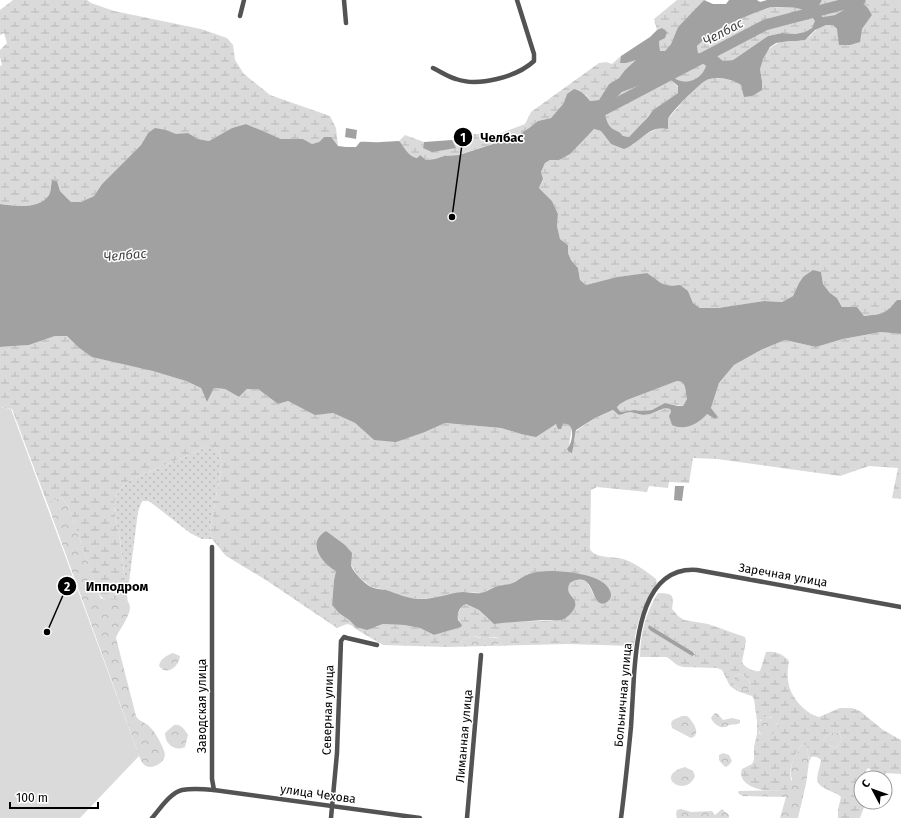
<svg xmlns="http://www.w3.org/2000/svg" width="901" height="818" viewBox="0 0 901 818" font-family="'Fira Sans',sans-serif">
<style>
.green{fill:url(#green-dots)}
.forest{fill:url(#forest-crowns)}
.wetland{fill:url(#wetland-marsh);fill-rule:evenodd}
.pitch{fill:#dadada}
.water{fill:#a1a1a1;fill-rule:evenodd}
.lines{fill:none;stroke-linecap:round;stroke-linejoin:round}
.river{stroke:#a1a1a1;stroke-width:11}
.street{stroke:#535353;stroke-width:4.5}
.labels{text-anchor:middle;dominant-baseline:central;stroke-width:3;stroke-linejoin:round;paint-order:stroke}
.street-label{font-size:12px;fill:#000;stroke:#fff}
.water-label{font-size:13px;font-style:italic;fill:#424242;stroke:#fff}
.leader{fill:none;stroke:#000;stroke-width:1.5}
.callout-dot{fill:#000;stroke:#fff;stroke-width:1.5}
.mark-label{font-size:12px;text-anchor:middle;font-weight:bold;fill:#fff}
.callout-label{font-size:13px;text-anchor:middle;font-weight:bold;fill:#000;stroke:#fff;stroke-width:3;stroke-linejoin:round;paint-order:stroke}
</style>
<defs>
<pattern id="green-dots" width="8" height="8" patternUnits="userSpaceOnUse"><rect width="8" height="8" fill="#dadada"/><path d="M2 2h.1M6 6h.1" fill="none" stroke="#b9b9b9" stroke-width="1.8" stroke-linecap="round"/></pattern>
<pattern id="forest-crowns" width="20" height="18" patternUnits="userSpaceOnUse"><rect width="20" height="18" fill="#dadada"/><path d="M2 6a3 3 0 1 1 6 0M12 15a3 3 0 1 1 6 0" fill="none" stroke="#b9b9b9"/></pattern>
<pattern id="wetland-marsh" width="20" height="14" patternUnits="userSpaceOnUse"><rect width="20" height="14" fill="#dadada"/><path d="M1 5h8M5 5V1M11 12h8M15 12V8" fill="none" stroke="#b9b9b9"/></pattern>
</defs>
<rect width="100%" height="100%" fill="#fff"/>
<!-- green -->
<polygon class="green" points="207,447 215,447 220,454 222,464 210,530 212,539 202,539 190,533 149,501 142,501 138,512 129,582 126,587 120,540 115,515 114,503 118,492 128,481"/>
<!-- forest -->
<g class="forest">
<path d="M58,498L63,499L68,506L101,599C104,599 108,600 111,600C115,600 119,597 124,599C140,606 119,628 116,638L136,716C139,721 142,721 146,724C153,728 159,739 162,746C164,750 166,755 164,758C162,764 152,769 146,766C142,764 141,760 139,756L49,508L53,501Z"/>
<path d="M471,636C475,636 479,638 482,638C491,639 493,635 503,641L502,643L495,645H463L461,644L462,640Z"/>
<path d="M173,653L180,656C179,666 167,677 159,666C160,659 167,655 173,653Z"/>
<path d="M739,674C746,676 749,679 751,686C745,695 738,689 732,682L735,676Z"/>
<path d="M715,713L718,714L723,720L732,718L740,720V723C737,725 734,724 730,725C725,726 729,727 724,727C719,728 713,723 711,718Z"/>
<path d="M682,716H687C693,721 702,735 691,738L672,728L671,723L673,720Z"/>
<circle cx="768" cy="727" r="10"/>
<path d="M174,725C181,724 184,729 188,735L185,747C175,752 165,744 165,733Z"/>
<polygon points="835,732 839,733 842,739 838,746 835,748 829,745 830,740 825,740 823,739 827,735"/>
<path d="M804,745L807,747L809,762L806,784L798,818H780L786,797L743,796L739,794L738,792L739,791L787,790L792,779C788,769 794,755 801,746Z"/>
<polygon points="723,753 729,755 732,761 730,764 726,767 724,766 719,760 719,755"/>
<path d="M685,767L693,771L695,776C686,799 652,776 685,767Z"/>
<polygon points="681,809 691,812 712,811 715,815 722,809 729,815 729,818 677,818 676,814 677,810"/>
</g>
<!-- wetland -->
<g class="wetland">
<path d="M13,0H87L91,3L114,11L201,29L227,38L233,45L235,60L244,74L270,95L330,116L336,128L338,146L324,137L319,142L312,144L303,139H281L270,134L246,124L232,128L209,141L198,139L188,133L176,135L166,130L148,133L141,145L102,184L94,196L81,202H71L60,191L57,181L52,180C51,184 51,192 49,195C39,210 15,206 0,204V66L2,65L0,57V50L7,43L4,33L0,35V10Z"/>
<polygon points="677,0 704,0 678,27 671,44 665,51 660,51 659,41 662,28 657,30 654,19"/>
<polygon points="822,0 850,0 847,8 835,15 823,17 816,13 816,9"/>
<path d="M859,0H901V300H897C894,303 890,309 886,311C881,315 871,315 864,316L857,307L843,308L837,298L830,293L823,284L821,272L803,277L799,283L793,296L782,302L764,301L718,308H700L693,303L688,291L663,285L647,273L617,277L586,285L580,280L578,268L571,260L568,253V245L560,239L557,226L558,214L552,201L539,188L543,180L541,172L545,163L550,160H559L581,141L594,129L601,131L611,144L632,145L640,137L661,127L692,91L706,80L714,78L726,79L736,82L741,85L762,81C762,77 760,72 760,69C761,53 774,41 789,41C794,40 799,42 804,40C816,35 815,23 833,25L837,29H862L872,15L868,8Z"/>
<path d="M771,7C791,8 803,3 816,21L812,28L805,32L795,34L782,33L768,36L733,60L723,61L716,55L698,53L697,46C716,27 747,16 771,7Z"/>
<path d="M621,56V62L638,59L625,70L619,78L609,84L599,100L590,101L586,95L567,94L565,103L551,118L538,121L529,128L515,137L458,155L444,156L435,159L426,160L420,155L417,158C407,156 405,147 399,141L405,135L424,142L423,148H455L452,140L469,134H499L525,124L531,112L599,63L606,62L612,64Z"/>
<path d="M694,59L701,62L706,66C700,84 678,87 668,71L683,63Z"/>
<path d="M659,75L670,79L678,87V93L653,110L639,127L629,137L623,136C620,132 619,132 615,130C608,127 606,119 605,113L609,105L622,92L646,83Z"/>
<path d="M881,332L901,334V499L892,498L898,468L869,466L840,476L717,459L693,458L689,483L669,482L668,488L649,486L647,492L597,487L591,490L590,549L592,552C601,559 616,556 626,560C637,564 647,572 656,579L657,583C644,605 636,621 634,646L567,644L446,647L383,645L359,631L351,625L347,624L337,628L266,580L226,556L212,539L210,530L222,464L220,454L215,447H207L128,481L118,492L114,503L115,515L120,540L128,604C116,591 107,611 98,591L68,506L63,499L58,498L53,501L49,508L12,409L0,407V347L29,345L55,336H67L78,347L186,381L201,388L207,402L214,388L225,389L239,397L247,389H258L278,404L288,401L315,414L333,413L355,423L374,440L425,432L445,423L501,428L521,434L557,424L561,426L563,424C577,422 569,438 569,446C570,448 571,451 572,452L576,431L595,418L614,410L625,414L630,412L643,415L659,411L665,408L670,409L671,412L707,414L715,419L718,417L711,408L719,383L734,365L761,350L785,340L816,347L843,339ZM325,531L334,538L358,576L371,587L386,590L401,597L419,599L441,597L463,592L482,593L495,587L511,584L528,574L597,579L600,603C589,594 591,571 570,583C567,588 567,591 570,596L562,620L514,622L487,618L479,610L466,604L462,606C457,614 456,618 462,625L434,635L420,628L404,625L383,624L376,627H356C348,619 339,613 332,605L334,580L336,571ZM471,636C476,636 478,637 482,638C491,640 492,633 502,641V643L495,645H463L461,644L462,640Z"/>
<path d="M677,381C687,381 685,392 687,399L683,406L670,404L652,410L643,411L634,410L621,412L618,409L617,407L620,404L627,400Z"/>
<path d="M658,593L669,594L672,596L673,601L672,609L678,616L684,620L708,624L745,637L746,641L742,662C745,668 754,672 760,671L766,652C775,651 783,654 789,661C788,667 787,674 788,680C789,695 804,713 819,717L840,708H852L860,711L883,730L901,740V774L886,773L882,778H870L871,770L868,768L866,771L865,778H861V802H866L860,818H838V809L841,797C838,794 835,793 830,791C811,783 818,778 821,760C818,757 816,756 811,757L809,762L807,747L804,745L801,746C796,752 793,760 791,767C788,777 795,780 787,790C780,790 772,791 764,790C754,789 737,782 742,769L752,764L754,760V747L757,734V721L754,699L752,696L737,691L730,686L722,670L717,668L683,667L677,665L667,657H640C640,634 646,612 658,593ZM649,625L695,653L694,657L651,631ZM739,674C746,676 749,679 751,686C745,695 738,689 732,682L735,676ZM766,717H771L778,724C776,734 768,739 759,733V727L760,720ZM835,732L839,733L842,739L838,746L835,748L829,745L831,741L830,740H825L823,739L827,735Z"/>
</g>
<!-- pitch -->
<polygon class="pitch" points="0,407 11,409 139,756 80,818 0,818"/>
<!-- water -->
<g class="water">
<path d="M704,0L713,4H726L729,0H757L760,2L767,0H822L817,9L816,13L823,17L835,15L847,8L850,0H859L868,8L872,15L862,29L860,42L850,45H839L837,29L833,25H826L815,30L805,40L797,41H789L776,43L770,47L763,59L760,69L762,81V90L752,96L744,97L741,85C732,79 715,75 705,81C698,85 671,112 668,119C668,122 668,126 668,129C649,124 640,143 624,149L611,144L601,131L594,129L570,154L559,160H550L545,163L541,172L543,179L539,188L552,201L558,214L557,226L560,239L568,245V253L571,260L578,268L580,280L586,285L617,277L647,273C661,282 662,288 680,285L688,291L693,303L700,308H718L764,301L782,302L793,296L799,283L803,277L813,270L821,272L823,284L830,293L837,298L842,307H857L864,316C871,315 881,315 886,311C890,309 894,303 897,300H901V334L881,332L843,339L816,347L785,340L761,350L734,365L719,383L711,408L718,417L715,419L707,414C698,424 685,431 672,425L669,416L671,412L670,409L665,408L650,414L643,415L630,412L619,415L613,410L595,418L576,430C574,438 574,446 572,453L569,452L567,449C573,443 576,422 563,424L561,429H558L556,424L536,437L521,434L501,428L445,423L425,432L396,442L374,440L355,423L333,413L315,415L288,401L278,404L258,389H247L239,397L225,389L214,388L207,402L201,388L186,381L153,371L92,357L78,347L67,336H55L29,345L0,347V204C15,206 39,210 49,195C51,192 51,184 52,180L57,181L60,191L71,202H81L94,196L102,184L141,145L148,133L155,128L166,130L176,134L188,133L198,139L209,141L232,128L246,124L270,134L281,139H303L312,144L319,142L324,137H331L338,146L346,147H356L360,142C367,141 374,143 381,142C387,142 392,141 399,141C405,147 407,156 417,158L420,155L426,160L435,159L444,156L459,155L515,137L529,128L538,121L551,118L564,103L567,94L574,89C581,91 585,94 590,101L599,100L609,84L619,78L625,70L636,60L626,63H620L621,56L650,37L657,30L662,28L667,32L665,38L659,41L660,51H665L671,44L678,27ZM771,7C790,8 804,4 815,21L812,28L805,32L795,34L782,33L768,36L733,60L723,61L716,55L698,53L697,46C716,27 746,16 771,7ZM694,59L701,62L706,66C700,84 677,87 668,71L672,68L678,69L683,63ZM659,75L670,79L678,86V93L653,110L648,117L629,137L623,136C620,132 619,132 615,130C608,127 606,119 605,113L609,105L622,92L646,83ZM677,381C687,381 685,392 687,399L683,406H678L665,403L652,410L643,411L634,410L621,412L618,409L617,407L620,404L627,400Z"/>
<polygon points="346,128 357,130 356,139 345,137"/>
<polygon points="452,140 456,148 432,152 423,148 424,142"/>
<polygon points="675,486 684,486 682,501 674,500"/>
<path d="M326,531L345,545L352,553C352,557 351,561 351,565C352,571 365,584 371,587C376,589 381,589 386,590C398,594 406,598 418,599C434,600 448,593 463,592C469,592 475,594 481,593C486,592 490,589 495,587C500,585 505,585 510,584C517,582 522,576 529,574C535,572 543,571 550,571C565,571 604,574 610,591C612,596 611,599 607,602C590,613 597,567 570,583C563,596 578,596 575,607C573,612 567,618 562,620C557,621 549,620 543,620C527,621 511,622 494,624L479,610L466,604C459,607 457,613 458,620L462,625L461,627L434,635L420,628L404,625L383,624L367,630L356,627L349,620L339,613L332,605L334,580L336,571C322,563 306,543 326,531Z"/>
<polygon points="649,625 693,652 695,655 692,656 651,631 648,628"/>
</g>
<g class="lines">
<!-- river -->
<polyline class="river" points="594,115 765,25 860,0"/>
<!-- street -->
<g class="street">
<polyline points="344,0 346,23"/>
<polyline points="240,16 244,0"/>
<path d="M433,68C441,72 448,77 456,79C478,87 517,77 534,61V54L517,0"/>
<polyline points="212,547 212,779 214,790"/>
<path d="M152,818C160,809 170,793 182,790C192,788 204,789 214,790L420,818"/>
<polyline points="331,818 337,753 341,641 344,637 347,638 377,645"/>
<polyline points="467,818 481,655"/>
<path d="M621,818C625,788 628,757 631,727C632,709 633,692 634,675C637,636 643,566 697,570L901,607"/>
</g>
</g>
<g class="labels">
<!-- street labels -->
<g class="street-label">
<text transform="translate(783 575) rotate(10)">Заречная улица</text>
<text transform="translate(623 695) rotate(-85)">Больничная улица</text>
<text transform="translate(202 706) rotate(-90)">Заводская улица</text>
<text transform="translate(328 710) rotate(-88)">Северная улица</text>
<text transform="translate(464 736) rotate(-85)">Лиманная улица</text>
<text transform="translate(318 794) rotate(8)">улица Чехова</text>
</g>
<!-- water labels -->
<g class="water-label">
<text transform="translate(723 32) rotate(-28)">Челбас</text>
<text transform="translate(125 255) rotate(-5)">Челбас</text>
</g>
</g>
<!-- callouts -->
<path class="leader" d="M452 217L463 137M47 632L67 586"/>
<g class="callout-dot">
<circle cx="452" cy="217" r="4"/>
<circle cx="47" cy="632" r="4"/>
<circle cx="463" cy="137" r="10"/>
<circle cx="67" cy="586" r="10"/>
</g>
<g class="mark-label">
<text x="463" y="142">1</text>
<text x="67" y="591">2</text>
</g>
<g class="callout-label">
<text x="502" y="142">Челбас</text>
<text x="117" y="591">Ипподром</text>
</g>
<!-- north arrow -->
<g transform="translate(873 790) rotate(311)"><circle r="19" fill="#ffffff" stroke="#999999"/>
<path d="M0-3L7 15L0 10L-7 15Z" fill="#000000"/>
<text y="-6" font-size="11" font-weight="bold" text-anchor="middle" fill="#000000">С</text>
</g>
<!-- scale -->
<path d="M10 802v6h88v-6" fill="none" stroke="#000000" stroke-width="2"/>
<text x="16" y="802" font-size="12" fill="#000000" stroke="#ffffff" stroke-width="3" paint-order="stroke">100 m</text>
</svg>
